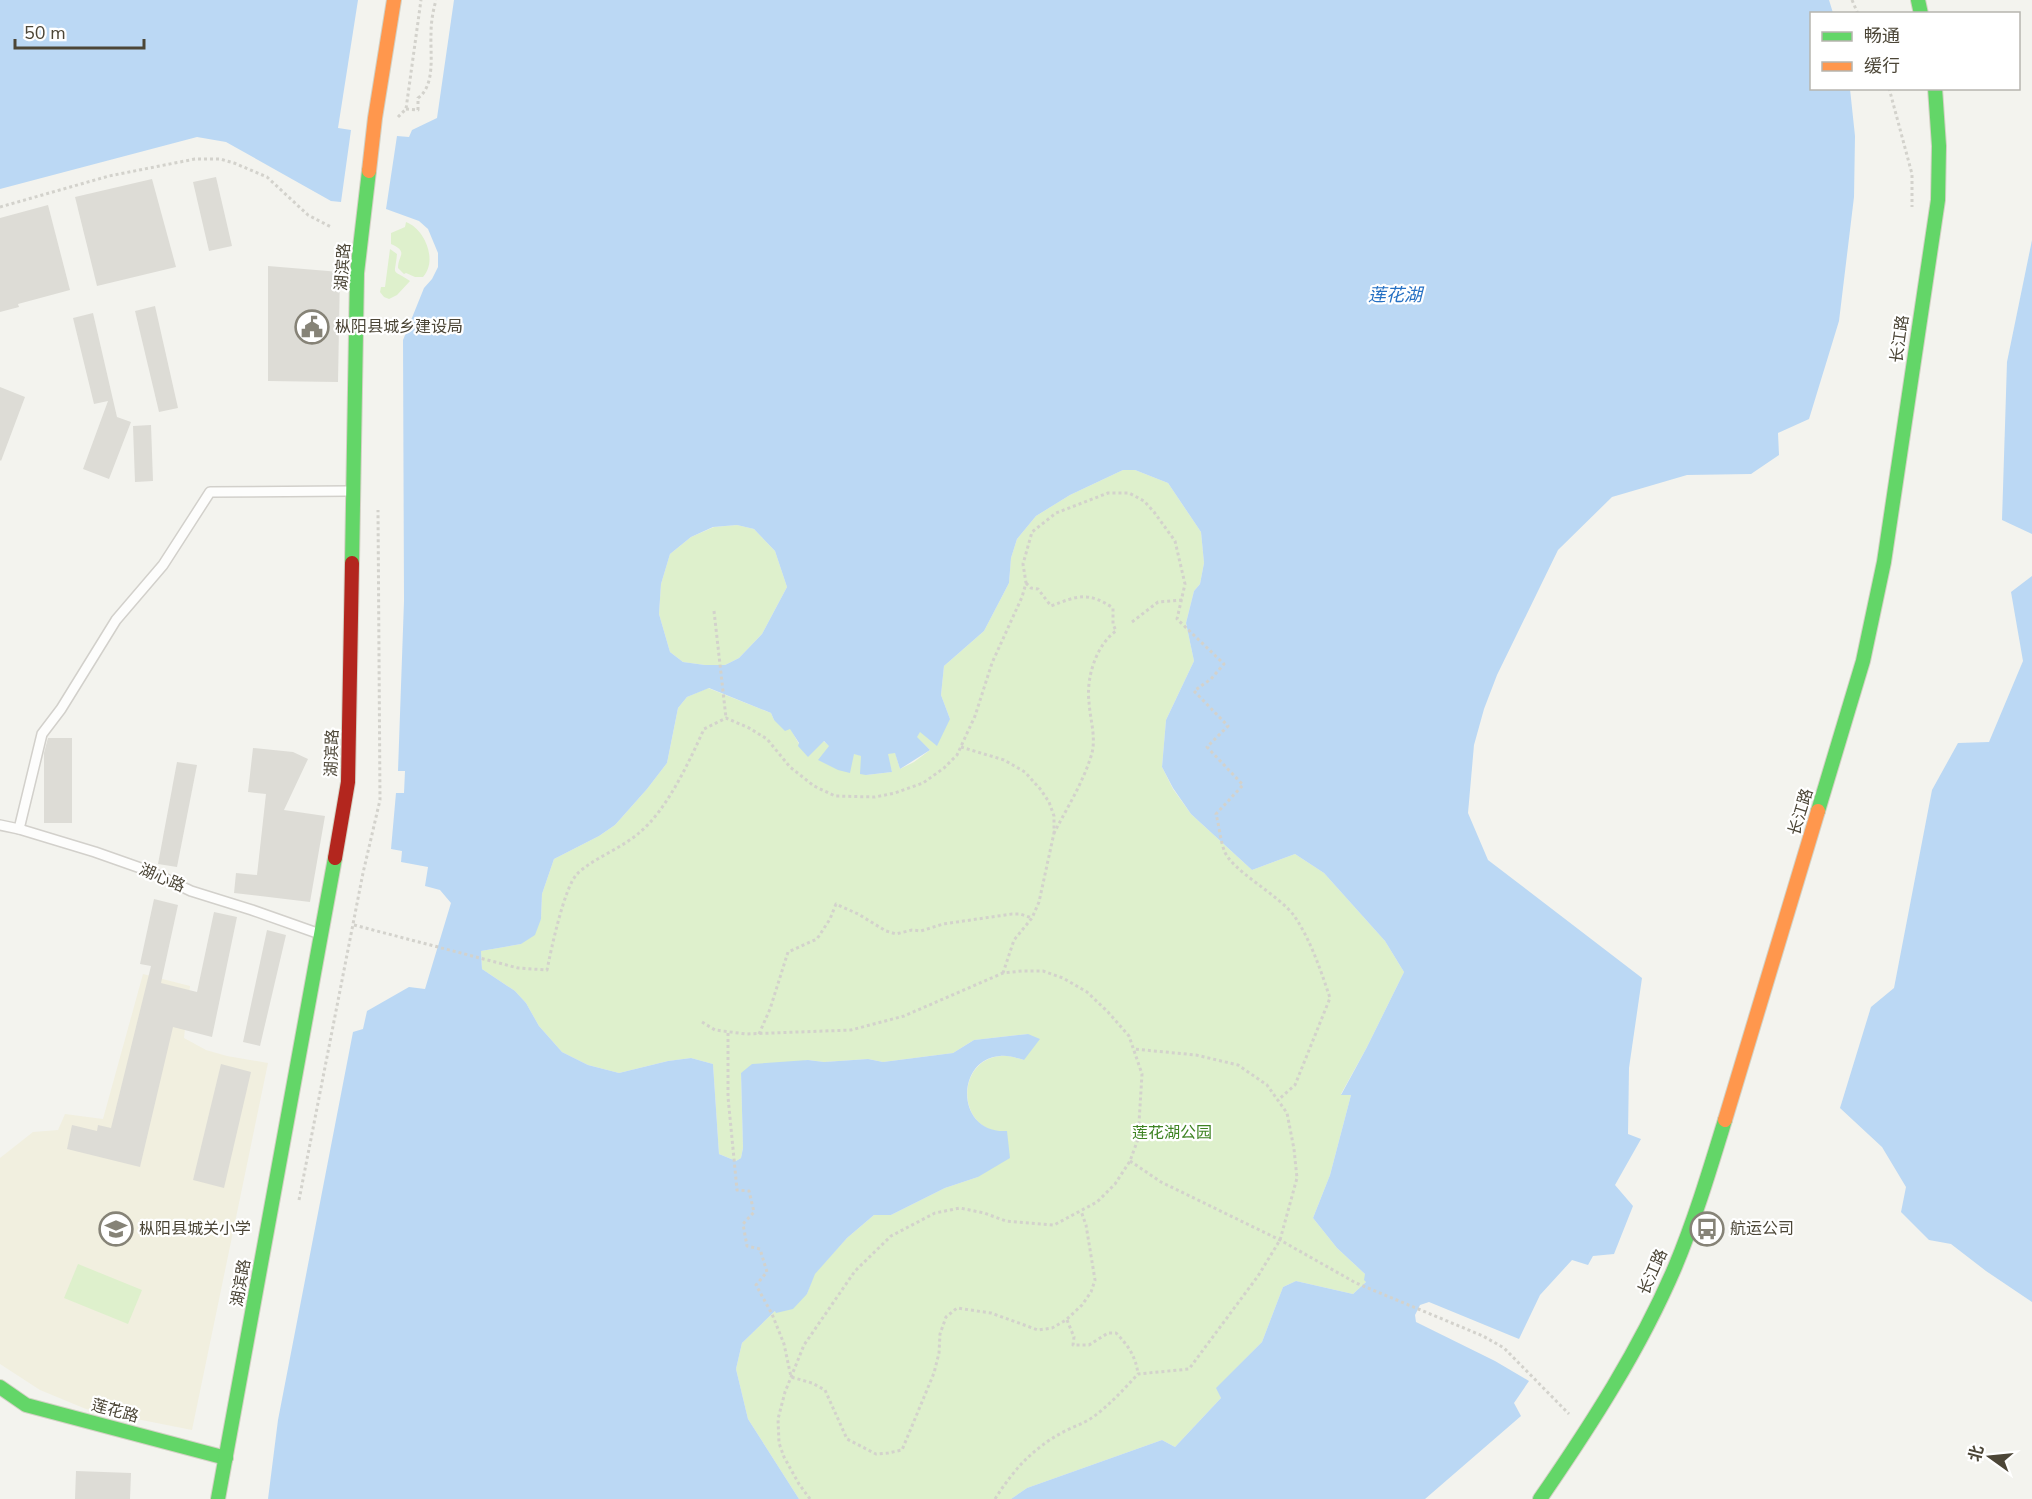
<svg xmlns="http://www.w3.org/2000/svg" width="2032" height="1499" viewBox="0 0 2032 1499" font-family="'Nunito Sans','Noto Sans SC',sans-serif">
<style>
.education{fill:#f1efdf}
.green{fill:#def0cc}
.water{fill:#bbd8f4;fill-rule:evenodd}
.building{fill:#dddcd6}
.lines{fill:none;stroke-linecap:round;stroke-linejoin:round}
.lane-casing{stroke:#d2d0cb;stroke-width:12}
.fast-casing{stroke:#d3d1c4;stroke-width:16}
.slow-casing{stroke:#d3d1c4;stroke-width:16}
.jam-casing{stroke:#d3d1c4;stroke-width:16}
.path{stroke:#d3d2cc;stroke-width:3;stroke-dasharray:3 3;stroke-linecap:butt}
.lane{stroke:#fdfdfc;stroke-width:9}
.fast{stroke:#63d668;stroke-width:14}
.slow{stroke:#ff974d;stroke-width:14}
.jam{stroke:#b3261e;stroke-width:14}
.labels{text-anchor:middle;dominant-baseline:central;stroke-width:4.5;stroke-linejoin:round;paint-order:stroke}
.street-label{font-size:16px;fill:#4c4637;stroke:#fff}
.poi-label{font-size:16px;fill:#4c4637;stroke:#fff;text-anchor:start}
.park-label{font-size:16px;fill:#3f8424;stroke:#fff}
.water-label{font-size:18px;font-style:italic;fill:#2570c3;stroke:#fff}
</style>
<rect width="100%" height="100%" fill="#f3f3ee"/>
<!-- education -->
<polygon class="education" points="143,974 190,986 184,1038 206,1050 227,1056 268,1063 192,1430 86,1409 40,1390 0,1364 0,1158 33,1132 58,1130 65,1114 103,1119"/>
<!-- green -->
<g class="green">
<path d="M406,222C425,229 438,261 423,277H415L406,273L404,274L398,268C398,255 409,252 391,244V233L405,227Z"/>
<path d="M390,249L397,254C395,277 390,268 410,281L397,295L389,299L384,297L380,292L381,287H385Z"/>
<path d="M1123,470H1135L1168,483L1201,532L1204,563L1200,584L1194,591L1186,623L1194,661L1166,720L1162,767L1173,789L1191,814L1252,870L1295,854L1324,873L1385,941L1404,972L1367,1047L1341,1094L1351,1095L1330,1175L1313,1218L1337,1248L1365,1274L1366,1282L1353,1294L1296,1281L1283,1287L1262,1342L1217,1388L1221,1398L1175,1447L1162,1440L1027,1488L1011,1499H799L748,1419L736,1369L742,1343L775,1311L807,1294L814,1274L847,1238L874,1215H891L945,1188L978,1177L996,1132C955,1121 959,1059 1001,1056C1008,1055 1016,1058 1024,1060L1028,1034L974,1040L953,1053L883,1062L868,1059L824,1062L808,1060L741,1073L743,1148L741,1158L736,1161L719,1154L713,1064L691,1058L668,1061L619,1073L588,1065L562,1052L539,1026L526,1003L515,991L482,969L481,951L521,944L541,919L542,894L554,859L599,836L615,825L647,789L667,763L678,708L687,697L708,688L771,713L774,720L790,728L799,744L823,741L830,746L862,756L866,775L892,772L887,754L895,752L900,769L914,762L930,750L916,737L920,731L950,719L941,695L944,666L984,631L1009,583L1011,558L1017,539L1036,516L1070,495Z"/>
<polygon points="737,525 754,529 775,551 787,587 762,634 739,658 725,665 705,665 683,662 670,652 659,614 661,584 670,554 691,537 714,527"/>
<polygon points="78,1264 142,1290 128,1324 64,1298"/>
</g>
<!-- water -->
<g class="water">
<polygon points="0,0 358,0 338,128 351,130 341,202 331,201 226,142 197,137 0,189"/>
<path d="M454,0H1829L1833,13L1812,14V88L1850,89L1855,136L1854,197L1839,321L1809,419L1778,433L1779,455L1751,474L1687,475L1612,497L1558,550L1497,675L1484,709L1474,745L1468,813L1488,860L1642,978L1629,1068L1628,1134L1641,1139L1615,1185L1633,1206L1614,1254L1593,1256L1588,1265L1572,1260L1540,1295L1519,1339L1429,1302L1420,1305L1415,1315L1416,1322L1495,1361L1529,1381L1514,1403L1521,1416L1425,1499H1011L1027,1488L1162,1440L1175,1447L1221,1398L1216,1388L1262,1342L1283,1287L1296,1281L1353,1294L1366,1282L1364,1280L1365,1274L1337,1248L1313,1218L1330,1175L1351,1095H1341L1367,1047L1404,972L1385,941L1324,873L1295,854L1252,870L1191,814L1173,788L1162,767L1166,720L1194,661L1186,623L1194,591L1200,584L1204,563L1201,532L1168,483L1135,470H1123L1070,495L1036,516L1017,539L1011,558L1009,583L984,631L944,666L941,695L950,719L937,746L920,732L917,737L930,750L900,769L895,753L888,754L892,772L866,775L860,774L861,756L854,754L850,773L838,770L818,760L829,746L824,741L808,757L798,746L799,743L790,729L785,731L774,720L771,713L709,688L687,697L678,708L667,763L647,789L615,825L599,836L554,859L542,894L541,919L535,935L521,944L481,951L482,969L515,991L526,1003L539,1026L562,1052L588,1065L619,1073L668,1061L691,1058L713,1064L719,1154L736,1161L741,1158L743,1148L741,1073L752,1064L808,1060L824,1062L868,1059L883,1062L953,1053L974,1040L1028,1034L1040,1039L1024,1060C1016,1058 1008,1055 1000,1056C955,1059 955,1134 1007,1131L1010,1158L978,1177L945,1188L891,1215H874L847,1238L815,1274L807,1294L793,1309L776,1313L775,1311L742,1343L736,1369L748,1419L799,1499H268L278,1420L353,1032L363,1029L367,1011L409,987L425,989L451,903L440,890L425,886L428,867L401,862L402,851L391,849L396,793H404L405,771H398L404,601L403,340L424,288L432,279L438,267V253L428,229L419,221L386,209L397,136L409,137L412,130L437,118ZM737,525L754,529L775,551L787,587L762,634L739,658L725,665H705L683,662L670,652L659,614L661,584L670,554L691,537L713,527Z"/>
<polygon points="2032,240 2032,534 2002,520 2007,362"/>
<polygon points="2032,576 2032,1302 1986,1271 1951,1244 1929,1240 1901,1212 1906,1187 1882,1147 1840,1108 1871,1007 1894,988 1932,790 1958,743 1989,742 2023,661 2011,592"/>
</g>
<!-- building -->
<g class="building">
<polygon points="216,177 232,246 209,251 193,182"/>
<polygon points="152,179 176,267 97,286 75,197"/>
<polygon points="48,205 70,290 18,304 19,307 0,312 0,218"/>
<polygon points="268,266 340,272 338,382 268,381"/>
<polygon points="155,306 178,408 159,412 135,311"/>
<polygon points="93,313 117,417 131,422 109,479 83,469 108,401 94,404 73,318"/>
<polygon points="0,387 25,397 1,461 0,460"/>
<polygon points="151,425 153,481 135,482 133,426"/>
<polygon points="48,738 72,738 72,823 44,823 44,753"/>
<polygon points="253,748 293,752 308,759 284,810 325,816 310,902 234,893 236,873 257,875 266,794 248,792"/>
<polygon points="177,762 197,765 177,867 158,864"/>
<polygon points="154,899 178,905 161,983 197,992 214,912 237,917 212,1037 173,1027 140,1167 67,1149 72,1125 97,1131 98,1125 111,1128 151,966 140,964"/>
<polygon points="267,930 286,935 260,1046 243,1042"/>
<polygon points="221,1064 251,1072 224,1188 193,1180"/>
<polygon points="76,1471 131,1473 130,1499 75,1499"/>
</g>
<g class="lines">
<defs>
<g id="lane">
<polyline points="0,825 19,829 95,852 149,871 191,891 252,910 317,933"/>
<polyline points="19,829 42,734 61,709 116,620 163,565 210,492 349,491"/>
</g>
<g id="fast">
<polyline points="1918,0 1921,14"/>
<polyline points="352,563 357,273 369,171"/>
<polyline points="1818,811 1863,661 1884,562 1938,200 1939,146 1935,88"/>
<polyline points="0,1387 26,1405 226,1458"/>
<polyline points="218,1499 335,858"/>
<path d="M1540,1499C1591,1425 1640,1349 1675,1267C1695,1219 1710,1169 1725,1120"/>
</g>
<g id="slow">
<polyline points="369,171 375,118 394,0"/>
<polyline points="1725,1120 1818,811"/>
</g>
<polyline id="jam" points="335,858 348,782 352,563"/>
</defs>
<!-- lane casing -->
<use href="#lane" class="lane-casing"/>
<!-- fast casing -->
<use href="#fast" class="fast-casing"/>
<!-- slow casing -->
<use href="#slow" class="slow-casing"/>
<!-- jam casing -->
<use href="#jam" class="jam-casing"/>
<!-- path -->
<g class="path">
<polyline points="1852,0 1858,14"/>
<polyline points="1889,88 1912,174 1912,207"/>
<path d="M406,109L418,110V98C436,85 430,53 431,34C431,22 433,11 436,0"/>
<polyline points="398,117 406,109 421,0"/>
<polyline points="0,207 109,176 195,159 220,159 234,163 267,177 308,215 331,227"/>
<path d="M1026,583L1031,588L1038,589L1051,606C1077,596 1088,591 1113,608V624L1116,631C1096,645 1086,678 1089,702C1090,719 1096,736 1092,753C1084,781 1067,808 1054,833"/>
<polyline points="714,611 726,718"/>
<polyline points="1132,622 1158,602 1182,600"/>
<polyline points="961,747 1004,760 1025,772 1041,790 1049,802 1054,816 1054,833 1039,902 1032,918 1014,940 1003,973"/>
<path d="M354,925L518,968L547,970C551,950 564,888 577,874C592,859 622,848 639,833C667,810 689,762 704,729L726,718L749,728L767,739L790,767L814,786L835,796L875,797L895,793L923,783L944,768L957,755L975,716L992,663L1022,597L1026,583L1023,564L1032,532L1056,513L1108,493H1129L1144,501L1154,512L1175,541L1185,584L1177,619L1224,664L1211,679L1194,691L1228,726L1207,747L1243,785L1216,814C1219,825 1220,839 1224,850C1231,871 1280,895 1295,917C1311,941 1321,971 1330,998L1295,1085L1278,1100"/>
<polyline points="702,1022 715,1030 746,1034 851,1030 904,1016 1003,973 1022,971 1043,971 1063,978 1087,992 1108,1012 1129,1036 1142,1074 1138,1139 1130,1161 1115,1184 1097,1202 1054,1225 1006,1221 984,1213 960,1208 935,1213 891,1236 855,1271 804,1345 785,1392 778,1419 779,1443 784,1457 799,1484 810,1499"/>
<polyline points="728,1033 728,1097 737,1190 749,1191 754,1212 743,1224 747,1246 760,1249 767,1272 756,1285 772,1314 784,1344 791,1377 812,1383 825,1390 847,1439 876,1454 888,1453 902,1450 934,1373 939,1353 940,1334 946,1317 957,1308 991,1313 1038,1330 1052,1328 1066,1320 1082,1305 1091,1292 1095,1280 1086,1225 1081,1211"/>
<polyline points="759,1034 770,1009 788,952 817,939 830,919 836,904 858,914 886,931 896,934 912,930 921,931 943,924 1012,914 1020,914 1032,918"/>
<polyline points="1130,1161 1161,1182 1280,1240 1356,1283 1483,1336 1504,1348 1569,1414"/>
<polyline points="299,1200 363,873 380,800 378,510"/>
<path d="M1067,1320L1074,1337L1073,1345H1089L1108,1333H1116C1128,1345 1136,1357 1138,1374"/>
<path d="M995,1499C1014,1469 1033,1448 1065,1431C1073,1427 1082,1424 1090,1419C1108,1407 1123,1390 1138,1374L1189,1369L1258,1276L1280,1240L1297,1178L1294,1149L1287,1113L1267,1085L1238,1065L1196,1055L1134,1049"/>
</g>
<!-- lane -->
<use href="#lane" class="lane"/>
<!-- fast -->
<use href="#fast" class="fast"/>
<!-- slow -->
<use href="#slow" class="slow"/>
<!-- jam -->
<use href="#jam" class="jam"/>
</g>
<!-- icons -->
<defs>
<symbol id="civic-ring" viewBox="-11 -11 22 22"><circle r="9.5" fill="#fff" stroke="#868377" stroke-width="1.5"/><path d="M-.6-6.5H3V-4.5H.6V-3L4-1V1h2V6H-6V1h2V-1L-.6-3ZM-1.2 2.5V6h2.4V2.5Z" fill="#868377"/></symbol>
<symbol id="school-ring" viewBox="-11 -11 22 22"><circle r="9.5" fill="#fff" stroke="#868377" stroke-width="1.5"/><path d="M0-5L7-2L0 1L-7-2ZM-4 1L0 2.5L4 1V4Q0 6-4 4Z" fill="#868377"/></symbol>
<symbol id="bus-ring" viewBox="-11 -11 22 22"><circle r="9.5" fill="#fff" stroke="#868377" stroke-width="1.5"/><path d="M-5-6H5V4H4V6H2V4H-2V6H-4V4H-5ZM-3.5-4V0h7V-4ZM-3.5 1.2v1.5H-2V1.2ZM2 1.2v1.5H3.5V1.2Z" fill="#868377"/></symbol>
</defs>
<g fill-rule="evenodd">
<use href="#civic-ring" x="293" y="308" width="38" height="38"/>
<use href="#school-ring" x="97" y="1210" width="38" height="38"/>
<use href="#bus-ring" x="1688" y="1210" width="38" height="38"/>
</g>
<g class="labels">
<!-- street labels -->
<g class="street-label">
<text transform="translate(343 267) rotate(-86)">湖滨路</text>
<text transform="translate(1900 339) rotate(-82)">长江路</text>
<text transform="translate(332 753) rotate(-88)">湖滨路</text>
<text transform="translate(1801 812) rotate(-73)">长江路</text>
<text transform="translate(162 878) rotate(23)">湖心路</text>
<text transform="translate(1653 1272) rotate(-66)">长江路</text>
<text transform="translate(241 1283) rotate(-80)">湖滨路</text>
<text transform="translate(115 1411) rotate(15)">莲花路</text>
</g>
<!-- poi labels -->
<g class="poi-label">
<text x="335" y="327">枞阳县城乡建设局</text>
<text x="139" y="1229">枞阳县城关小学</text>
<text x="1730" y="1229">航运公司</text>
</g>
<!-- park labels -->
<g class="park-label">
<text x="1172" y="1133">莲花湖公园</text>
</g>
<!-- water labels -->
<g class="water-label">
<text x="1395" y="295">莲花湖</text>
</g>
</g>
<!-- legend -->
<rect x="1810" y="12" width="210" height="78" fill="#ffffff" stroke="#b7b5af" stroke-width="1.5"/>
<rect x="1822" y="32" width="30" height="9" fill="#63d668" stroke="#b7b5af" stroke-width="1.5"/>
<text x="1864" y="42" font-size="18" fill="#4c4637">畅通</text>
<rect x="1822" y="62" width="30" height="9" fill="#ff974d" stroke="#b7b5af" stroke-width="1.5"/>
<text x="1864" y="72" font-size="18" fill="#4c4637">缓行</text>
<!-- north arrow -->
<g transform="translate(1990 1457) rotate(285)" stroke="#ffffff" stroke-width="4.5" paint-order="stroke">
<path d="M0-4.5L10 22L0 15L-10 22Z" fill="#4c4637"/>
<text y="-9" font-size="16" font-weight="bold" text-anchor="middle" fill="#4c4637">北</text>
</g>
<!-- scale -->
<path d="M15 39v9h129v-9" fill="none" stroke="#4c4637" stroke-width="3"/>
<text x="24" y="39" font-size="18" fill="#4c4637" stroke="#ffffff" stroke-width="4.5" paint-order="stroke">50 m</text>
</svg>
